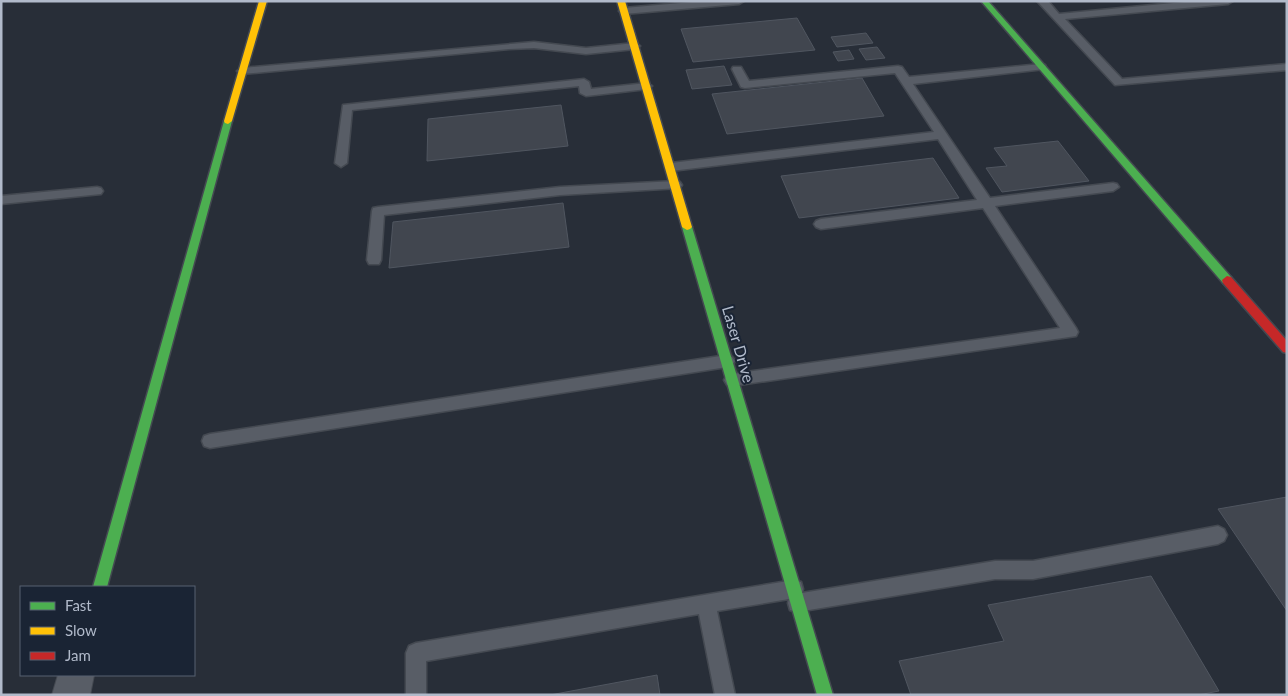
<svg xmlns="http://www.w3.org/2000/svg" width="1288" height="696" viewBox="0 0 1288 696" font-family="Lato,sans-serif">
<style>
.building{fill:#41464f;stroke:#505660}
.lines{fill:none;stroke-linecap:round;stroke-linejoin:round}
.lane-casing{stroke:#444951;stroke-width:3}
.street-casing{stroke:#444951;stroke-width:2}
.fast-casing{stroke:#444951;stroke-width:3}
.slow-casing{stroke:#444951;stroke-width:3}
.jam-casing{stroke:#444951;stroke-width:3}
.lane{fill:#585d66;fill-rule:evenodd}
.street{fill:#585d66;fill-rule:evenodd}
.fast{fill:#4caf50;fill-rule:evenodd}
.slow{fill:#ffc107;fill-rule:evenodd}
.jam{fill:#c62828;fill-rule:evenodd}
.labels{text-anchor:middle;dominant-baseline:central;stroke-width:4;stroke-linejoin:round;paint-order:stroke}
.street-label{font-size:16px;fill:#b1baca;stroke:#1a2434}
</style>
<rect width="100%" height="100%" fill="#282e38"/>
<!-- building -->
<g class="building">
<polygon points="797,18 815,50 693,62 681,29"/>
<polygon points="866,33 873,43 837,47 831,37"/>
<polygon points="877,47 885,58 866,60 859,49"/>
<polygon points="849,50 854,59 838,61 833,52"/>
<polygon points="724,66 732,85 692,89 686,70"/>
<polygon points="862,78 884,116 727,134 712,94"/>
<polygon points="561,105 568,146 427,161 428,119"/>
<polygon points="1058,141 1089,181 1002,192 986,168 1007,166 994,148"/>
<polygon points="933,158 959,198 799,218 781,176"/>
<polygon points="563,203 569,247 389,268 393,222"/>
<polygon points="1287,497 1287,611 1218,509"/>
<polygon points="1151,576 1219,691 1198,695 911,695 899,661 1004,641 988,605"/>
<polygon points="657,675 660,695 550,695 598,686"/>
</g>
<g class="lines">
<defs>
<g id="lane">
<polygon points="703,1 744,1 739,4 624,14 619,11 624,8"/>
<polygon points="1037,1 1048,1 1059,14 1194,1 1233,1 1228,4 1065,19 1122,79 1287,64 1287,70 1115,85"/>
<polygon points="534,42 586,48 635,43 640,46 635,49 586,54 534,48 509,49 242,74 237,71 242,68"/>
<polygon points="1041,64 1045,65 1046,67 1045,69 913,84 990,198 1113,183 1117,184 1119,187 1113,191 995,206 1076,328 1078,332 1076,336 732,386 727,385 724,380 727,375 732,374 1060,328 983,208 821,229 816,227 814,224 816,221 821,219 977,200 938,139 671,171 667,170 665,167 667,164 671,163 934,132 895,73 745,88 741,87 732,69 733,67 741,67 749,81 898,66 902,67 909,77"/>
<polygon points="584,79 589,82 591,89 647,83 652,86 647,89 586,96 580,93 579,86 352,110 347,163 341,167 335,163 343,105"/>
<polygon points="676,181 680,182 682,185 680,188 560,195 384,215 381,260 379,264 369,264 367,260 372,211 373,208 378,207 560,187"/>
<polygon points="97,187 101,188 103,191 101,194 1,204 1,196"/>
<polygon points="727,355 732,357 735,361 732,365 727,367 210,448 204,446 202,441 204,436 210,434"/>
<polygon points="1218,526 1224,529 1227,535 1224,541 1218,544 1033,579 995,579 797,612 790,610 788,603 789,599 717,611 735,695 715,695 699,614 426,661 426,695 406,695 406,653 409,646 416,643 794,580 801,582 803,589 802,593 995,561 1033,561"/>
</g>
<polygon id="street" points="58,675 94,675 90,695 52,695"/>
<g id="fast">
<polygon points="981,1 988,1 1231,277 1232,280 1231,283 1223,283"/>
<polygon points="228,118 232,121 107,587 93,587 224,121"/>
<polygon points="687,224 692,227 833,695 817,695 682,227"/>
</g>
<g id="slow">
<polygon points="259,1 267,1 232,121 228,124 225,123 224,121"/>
<polygon points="617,1 625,1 692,227 690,229 687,230 682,227"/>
</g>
<polygon id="jam" points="1227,276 1231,277 1287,341 1287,353 1283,352 1223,283 1222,280"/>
</defs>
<!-- lane casing -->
<use href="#lane" class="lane-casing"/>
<!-- street casing -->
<use href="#street" class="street-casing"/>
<!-- fast casing -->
<use href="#fast" class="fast-casing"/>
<!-- slow casing -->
<use href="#slow" class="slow-casing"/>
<!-- jam casing -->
<use href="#jam" class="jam-casing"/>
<!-- lane -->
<use href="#lane" class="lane"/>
<!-- street -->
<use href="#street" class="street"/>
<!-- fast -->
<use href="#fast" class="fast"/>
<!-- slow -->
<use href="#slow" class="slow"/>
<!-- jam -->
<use href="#jam" class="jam"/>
</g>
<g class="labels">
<!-- street labels -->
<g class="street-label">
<text transform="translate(739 344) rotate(74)">Laser Drive</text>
</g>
</g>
<!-- border -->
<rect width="1288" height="696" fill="none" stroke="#b1baca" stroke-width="5"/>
<!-- legend -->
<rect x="20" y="586" width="175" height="90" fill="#1a2434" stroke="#566070"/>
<rect x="30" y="602" width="25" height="8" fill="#4caf50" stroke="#566070"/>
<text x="65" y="611" font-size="15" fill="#b1baca">Fast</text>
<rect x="30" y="627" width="25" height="8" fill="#ffc107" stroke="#566070"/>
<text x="65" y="636" font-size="15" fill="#b1baca">Slow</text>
<rect x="30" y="652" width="25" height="8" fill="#c62828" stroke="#566070"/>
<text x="65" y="661" font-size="15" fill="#b1baca">Jam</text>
</svg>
